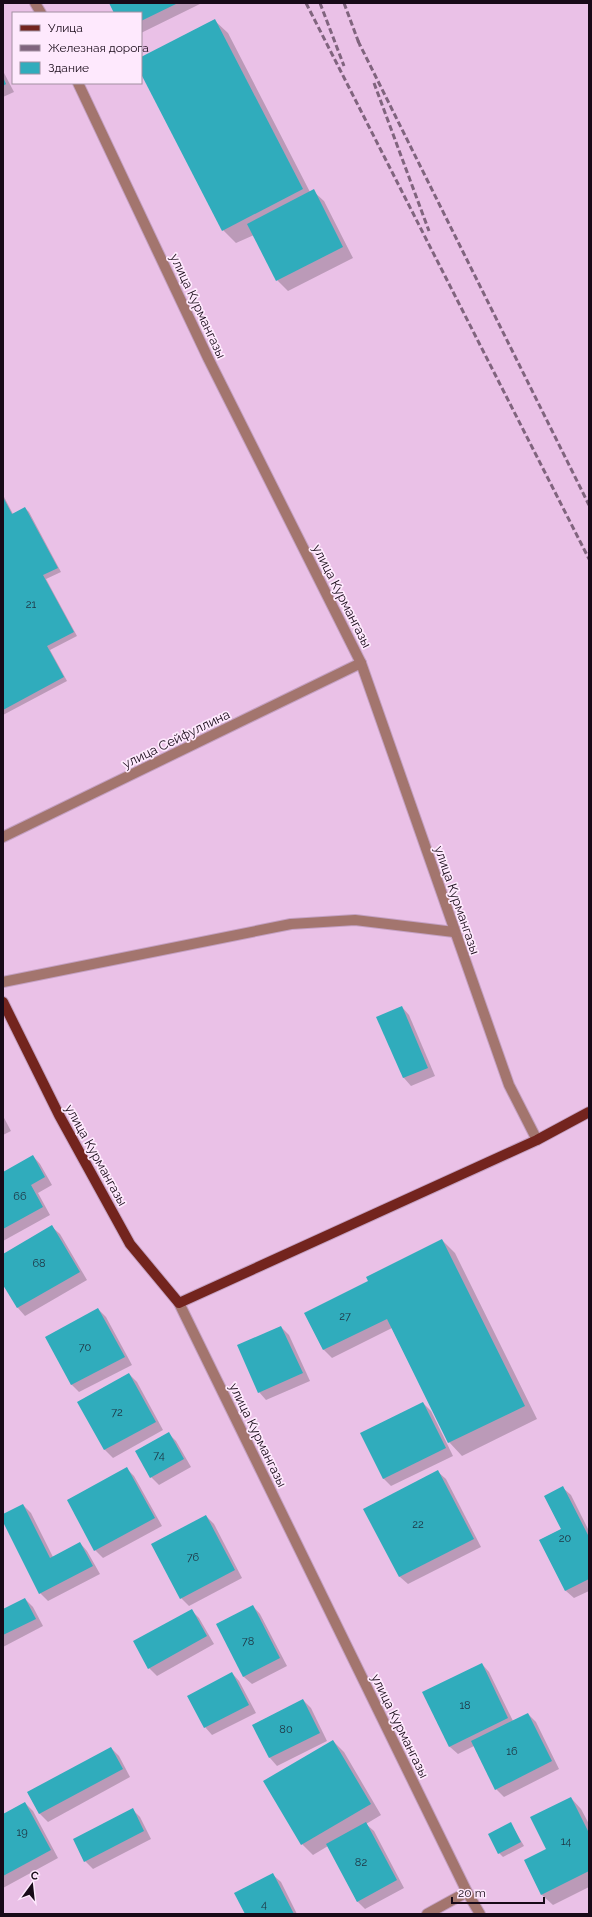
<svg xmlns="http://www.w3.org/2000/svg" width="592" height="1917" viewBox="0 0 592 1917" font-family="Raleway,sans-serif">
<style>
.shadow{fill:#0003}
.building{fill:#30acbc}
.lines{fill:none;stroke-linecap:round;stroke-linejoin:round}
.minor-casing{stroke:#c4a0c2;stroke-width:12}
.major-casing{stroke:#c4a0c2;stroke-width:12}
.minor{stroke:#a3756e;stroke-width:10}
.major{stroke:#73241e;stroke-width:10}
.rail{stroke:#80647e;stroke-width:3;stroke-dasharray:6 3;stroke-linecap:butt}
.labels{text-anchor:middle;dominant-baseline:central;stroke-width:3.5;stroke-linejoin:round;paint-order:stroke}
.number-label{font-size:11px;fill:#1e3241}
.street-label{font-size:13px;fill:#180a18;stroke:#fee9fd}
</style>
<rect width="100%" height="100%" fill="#eac1e7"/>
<!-- shadow -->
<g class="shadow">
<polygon points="110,3 202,3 141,33 141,13 115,13"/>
<polygon points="214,20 228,33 310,192 313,191 324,201 353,258 288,291 277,280 254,235 236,243 223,230 141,72 141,58"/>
<polygon points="3,71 14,92 3,97"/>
<polygon points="3,495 13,514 25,508 29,512 61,572 46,579 77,636 50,650 67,681 3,715"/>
<polygon points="402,1007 409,1015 435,1076 411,1086 404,1078 378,1018"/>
<polygon points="3,1116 11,1131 3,1135"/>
<polygon points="33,1156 40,1164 52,1185 38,1193 50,1215 3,1241 3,1173"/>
<polygon points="52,1227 60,1234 87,1280 25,1316 18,1308 3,1283 3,1255"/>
<polygon points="442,1240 455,1253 537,1419 462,1456 449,1442 392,1328 332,1358 324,1350 306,1313 371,1286"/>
<polygon points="98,1309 106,1317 132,1365 79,1392 71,1384"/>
<polygon points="281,1327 289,1335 310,1381 266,1400 259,1392"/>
<polygon points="129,1374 137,1382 163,1430 113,1458 105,1450 79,1402"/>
<polygon points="423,1403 431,1411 453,1456 391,1486 383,1478"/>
<polygon points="169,1434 176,1441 191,1467 159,1485 151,1477"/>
<polygon points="127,1469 134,1476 162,1526 103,1558 95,1550 68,1500"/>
<polygon points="438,1472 446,1479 481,1547 408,1584 400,1577 364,1509"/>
<polygon points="563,1488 571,1495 589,1531 589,1591 574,1598 566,1591 540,1540 562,1529"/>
<polygon points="23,1505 31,1513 53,1557 80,1543 87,1551 100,1574 48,1601 40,1593 3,1520 3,1515"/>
<polygon points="206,1516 214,1524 242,1578 189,1606 181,1598"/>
<polygon points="25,1599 33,1607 43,1626 3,1647 3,1610"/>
<polygon points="253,1606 260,1614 287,1666 252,1684 244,1677 217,1624"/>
<polygon points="191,1610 199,1618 214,1644 157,1676 149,1668"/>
<polygon points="482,1664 489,1672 513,1721 528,1714 536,1722 559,1769 504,1797 496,1789 474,1746 458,1754 450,1747 424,1693"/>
<polygon points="232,1673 239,1681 256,1713 212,1735 205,1727"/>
<polygon points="303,1700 311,1708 327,1741 277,1766 270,1758 253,1725"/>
<polygon points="333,1741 344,1752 381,1815 366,1824 374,1831 404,1888 365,1909 357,1901 328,1846 313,1855 302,1844"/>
<polygon points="111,1748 119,1756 130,1777 48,1822 40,1814 28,1793"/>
<polygon points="571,1798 581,1809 589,1824 589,1887 553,1905 542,1895 548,1850"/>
<polygon points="25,1803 33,1811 58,1858 3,1888 3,1815"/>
<polygon points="133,1810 140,1817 151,1839 93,1869 85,1861"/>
<polygon points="511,1824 524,1846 503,1857 499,1853"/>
<polygon points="273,1875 281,1882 297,1914 246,1914"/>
</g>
<!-- building -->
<g class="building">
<polygon points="109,3 178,3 141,21 141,13 114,13"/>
<polygon points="215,19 303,189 222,231 141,74 141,57"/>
<polygon points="3,77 6,84 3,86"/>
<polygon points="314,189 343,247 276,281 247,224"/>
<polygon points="3,497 12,514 25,507 58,568 43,575 74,632 47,646 64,677 3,710"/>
<polygon points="402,1006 428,1068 403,1078 376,1017"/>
<polygon points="33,1155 45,1177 31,1185 43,1207 3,1229 3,1172"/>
<polygon points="52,1225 80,1272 17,1308 3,1285 3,1254"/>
<polygon points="442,1239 525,1406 448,1443 387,1319 323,1350 304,1313 368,1281 366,1277"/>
<polygon points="98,1308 125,1357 71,1385 45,1337"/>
<polygon points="281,1326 303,1373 258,1393 237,1345"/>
<polygon points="129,1373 156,1422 104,1450 77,1402"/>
<polygon points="423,1402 446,1448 383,1479 360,1433"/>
<polygon points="169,1432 184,1459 150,1478 135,1451"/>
<polygon points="127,1467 155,1518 94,1551 67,1500"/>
<polygon points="438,1470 474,1539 399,1577 363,1509"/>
<polygon points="563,1486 589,1537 589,1579 565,1591 539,1540 561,1529 544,1496"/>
<polygon points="23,1504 50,1558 80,1542 93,1566 39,1594 3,1522 3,1514"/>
<polygon points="206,1515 235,1570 180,1599 151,1544"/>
<polygon points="25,1598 36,1619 3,1635 3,1609"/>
<polygon points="253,1605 280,1658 243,1677 216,1624"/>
<polygon points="192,1609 207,1636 148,1669 133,1641"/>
<polygon points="482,1663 508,1718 449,1747 422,1692"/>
<polygon points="232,1672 249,1705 204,1728 187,1696"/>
<polygon points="303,1699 320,1733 269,1758 252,1725"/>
<polygon points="528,1713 552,1761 495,1790 471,1741"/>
<polygon points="333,1740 371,1804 301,1845 263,1781"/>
<polygon points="111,1747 123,1769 39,1814 27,1792"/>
<polygon points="571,1797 589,1833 589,1871 541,1895 524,1860 546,1849 530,1817"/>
<polygon points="25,1802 51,1850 3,1876 3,1814"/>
<polygon points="133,1808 144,1831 84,1862 73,1839"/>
<polygon points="366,1822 397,1880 357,1902 326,1844"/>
<polygon points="511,1822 521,1842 498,1854 488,1834"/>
<polygon points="273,1873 294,1914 245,1914 234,1893"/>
</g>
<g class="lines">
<defs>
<g id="minor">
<polyline points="35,3 41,13"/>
<polyline points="78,83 208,358 361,663 509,1085 537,1140"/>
<polyline points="3,837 361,663"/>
<polyline points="3,982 291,924 355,920 454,932"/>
<polyline points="179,1303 467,1892 480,1914"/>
<polyline points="427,1914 467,1892"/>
</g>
<polyline id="major" points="3,1002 59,1115 130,1244 179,1303 537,1140 589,1112"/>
</defs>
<!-- minor casing -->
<use href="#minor" class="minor-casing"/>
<!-- major casing -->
<use href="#major" class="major-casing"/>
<!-- minor -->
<use href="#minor" class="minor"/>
<!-- major -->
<use href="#major" class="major"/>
<!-- rail -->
<g class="rail">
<polyline points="306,3 589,559"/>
<polyline points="320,3 344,66"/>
<polyline points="344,3 360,46"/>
<polyline points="358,41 589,505"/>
<polyline points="374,83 429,231"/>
</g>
</g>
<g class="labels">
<!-- number labels -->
<g class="number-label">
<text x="31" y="604">21</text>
<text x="20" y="1196">66</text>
<text x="39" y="1263">68</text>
<text x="345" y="1316">27</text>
<text x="85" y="1347">70</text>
<text x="117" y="1412">72</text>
<text x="159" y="1455">74</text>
<text x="418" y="1524">22</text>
<text x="565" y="1538">20</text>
<text x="193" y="1557">76</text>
<text x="248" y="1641">78</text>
<text x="465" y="1705">18</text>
<text x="286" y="1729">80</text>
<text x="512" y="1751">16</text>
<text x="22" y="1832">19</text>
<text x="566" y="1841">14</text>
<text x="361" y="1862">82</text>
<text x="264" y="1904">4</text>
</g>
<!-- street labels -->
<g class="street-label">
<text transform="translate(198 306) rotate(65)">улица Курмангазы</text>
<text transform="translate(342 596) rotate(63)">улица Курмангазы</text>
<text transform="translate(176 739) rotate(-26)">улица Сейфуллина</text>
<text transform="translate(457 900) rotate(71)">улица Курмангазы</text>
<text transform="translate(96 1155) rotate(61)">улица Курмангазы</text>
<text transform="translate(258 1435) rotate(64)">улица Курмангазы</text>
<text transform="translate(400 1726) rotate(64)">улица Курмангазы</text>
</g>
</g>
<!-- border -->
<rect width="592" height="1917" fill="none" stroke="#180a18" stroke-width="8"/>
<!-- legend -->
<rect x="12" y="12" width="130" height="72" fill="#fee9fd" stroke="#a290a1"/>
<rect x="20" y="25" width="20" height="6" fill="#73241e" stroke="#a290a1"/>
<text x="48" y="32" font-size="12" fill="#180a18">Улица</text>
<rect x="20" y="45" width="20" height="6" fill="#80647e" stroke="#a290a1"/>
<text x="48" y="52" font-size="12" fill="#180a18">Железная дорога</text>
<rect x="20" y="62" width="20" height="12" fill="#30acbc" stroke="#a290a1"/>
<text x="48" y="72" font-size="12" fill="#180a18">Здание</text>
<!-- north arrow -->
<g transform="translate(32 1885) rotate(15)" stroke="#fee9fd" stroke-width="3" paint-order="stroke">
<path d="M0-3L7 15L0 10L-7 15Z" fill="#180a18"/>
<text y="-6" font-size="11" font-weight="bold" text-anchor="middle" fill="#180a18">С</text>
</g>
<!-- scale -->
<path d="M452 1897v6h92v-6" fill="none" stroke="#180a18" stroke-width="2"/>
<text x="458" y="1897" font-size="12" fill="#180a18" stroke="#fee9fd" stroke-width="3" paint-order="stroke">20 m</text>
</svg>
